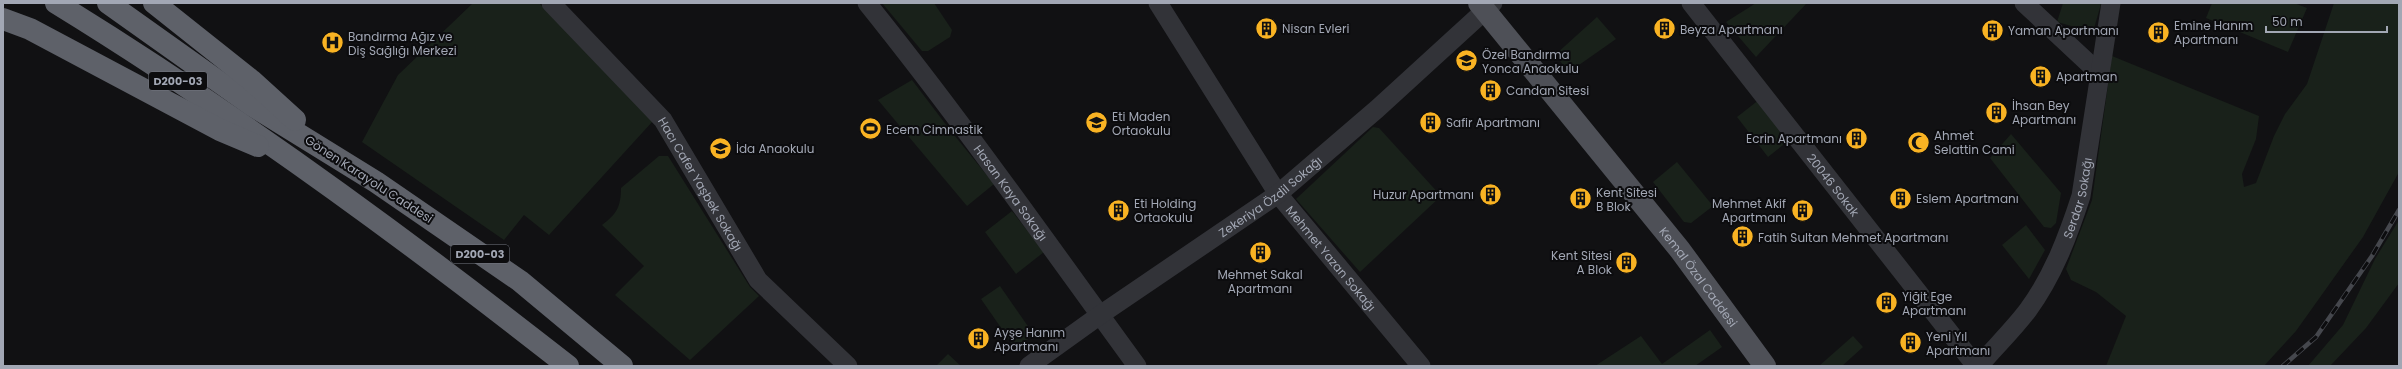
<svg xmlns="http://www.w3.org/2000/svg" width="2402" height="369" viewBox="0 0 2402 369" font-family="Poppins,sans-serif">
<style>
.green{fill:#19211a}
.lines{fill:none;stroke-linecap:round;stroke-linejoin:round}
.minor{stroke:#323338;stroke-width:19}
.major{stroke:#4e5057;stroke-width:22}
.highway{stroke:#5e6169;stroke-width:22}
.rail-casing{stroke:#45474d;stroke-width:4.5}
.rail{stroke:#0c0c0e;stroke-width:3;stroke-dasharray:9;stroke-linecap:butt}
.labels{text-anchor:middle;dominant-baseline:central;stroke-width:4;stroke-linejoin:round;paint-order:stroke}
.shield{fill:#0c0c0e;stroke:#757882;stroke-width:1}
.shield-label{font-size:11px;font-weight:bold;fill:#a2a7b4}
.poi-label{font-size:12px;fill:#a2a7b4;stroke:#0c0c0e;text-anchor:start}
.street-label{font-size:12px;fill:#a2a7b4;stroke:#0c0c0e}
</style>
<rect width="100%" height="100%" fill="#111113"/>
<!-- green -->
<g class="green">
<polygon points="473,3 539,3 653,121 549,235 524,215 504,240 362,142 398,75"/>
<polygon points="882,3 934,3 952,30 950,37 928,51 922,51"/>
<polygon points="1756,3 1807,3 1756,57 1726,22"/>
<polygon points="2063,3 2101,4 2093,32 2057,22"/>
<polygon points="2212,3 2294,3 2307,8 2288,52 2206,18"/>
<polygon points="2334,3 2399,3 2399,172 2363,237 2296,331 2264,366 2106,366 2126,316 2096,292 2071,280 2066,269 2092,200 2112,56 2259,116 2256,139 2242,174 2244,187 2256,183 2274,136 2285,114 2307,84"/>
<polygon points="1597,17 1616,39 1569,72 1555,55"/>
<polygon points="912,80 950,130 994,184 967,206 878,100"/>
<polygon points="1760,99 1792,138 1768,157 1737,117"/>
<polygon points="1373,127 1379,128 1441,196 1360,272 1296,199"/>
<polygon points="2011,134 2061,193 2056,223 2051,228 2044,227 1990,158"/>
<path d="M659,156H668L750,287L759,296L690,360L615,295L644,266L602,225C617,214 621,206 621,188Z"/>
<polygon points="1677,162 1713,206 1691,223 1684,222 1653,182"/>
<polygon points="1012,211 1044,252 1016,274 985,232"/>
<polygon points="2399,220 2399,283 2366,328 2330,366 2308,366 2343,325 2375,259"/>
<polygon points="2026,225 2045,250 2029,279 2002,245"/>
<polygon points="1000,286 1034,335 1015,348 981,299"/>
<polygon points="1710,330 1722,347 1695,366 1595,366 1641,336 1662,364"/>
<polygon points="1853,336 1863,347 1842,366 1819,366"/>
<polygon points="948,354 961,366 936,366"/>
</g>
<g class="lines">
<!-- minor -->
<g class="minor">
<path id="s1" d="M551,3L663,120L758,280L848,366"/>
<path id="s2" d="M867,3C962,121 1048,244 1137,366"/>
<path id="s3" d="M1158,3L1278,194L1421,366"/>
<path id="s4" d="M1691,3L1976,366"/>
<polyline points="2024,3 2100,74"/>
<path id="s5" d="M1029,366L1100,315L1278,194L1377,109L1493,3"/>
<path id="s6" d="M1979,366C1995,347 2013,330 2028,310C2053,276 2068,236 2081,196L2111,3"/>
</g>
<!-- major -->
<path class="major" id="s7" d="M1479,3L1680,250L1765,366"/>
<!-- highway -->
<g class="highway">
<path d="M56,3C235,113 404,237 568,366"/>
<polyline points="108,3 253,106 376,182 520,281 622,366"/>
<polyline points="154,3 251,80 295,120"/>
<polyline points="3,19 30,29 220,130 258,146"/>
</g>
<defs>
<polyline id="rail" points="2283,366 2316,337 2372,256 2399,210"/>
</defs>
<!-- rail casing -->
<use href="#rail" class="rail-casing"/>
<!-- rail -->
<use href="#rail" class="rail"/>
</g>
<!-- icons -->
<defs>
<symbol id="building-disc" viewBox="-11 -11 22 22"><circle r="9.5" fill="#f9b323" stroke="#0c0c0e"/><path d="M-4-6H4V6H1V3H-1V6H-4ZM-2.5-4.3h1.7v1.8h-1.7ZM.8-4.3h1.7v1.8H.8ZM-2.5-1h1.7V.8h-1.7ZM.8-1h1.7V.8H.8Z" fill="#111"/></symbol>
<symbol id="hospital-disc" viewBox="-11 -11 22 22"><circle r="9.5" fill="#f9b323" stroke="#0c0c0e"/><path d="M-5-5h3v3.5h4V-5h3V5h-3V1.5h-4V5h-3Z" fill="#111"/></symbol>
<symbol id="school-disc" viewBox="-11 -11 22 22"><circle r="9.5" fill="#f9b323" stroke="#0c0c0e"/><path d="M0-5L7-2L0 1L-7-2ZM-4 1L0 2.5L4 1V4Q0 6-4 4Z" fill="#111"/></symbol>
<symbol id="stadium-disc" viewBox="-11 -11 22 22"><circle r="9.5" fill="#f9b323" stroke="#0c0c0e"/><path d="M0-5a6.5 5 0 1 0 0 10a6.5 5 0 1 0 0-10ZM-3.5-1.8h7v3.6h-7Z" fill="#111"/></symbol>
<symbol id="mosque-disc" viewBox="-11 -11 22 22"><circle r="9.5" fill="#f9b323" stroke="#0c0c0e"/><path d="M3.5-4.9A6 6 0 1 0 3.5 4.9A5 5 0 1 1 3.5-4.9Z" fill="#111"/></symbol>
</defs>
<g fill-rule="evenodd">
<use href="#building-disc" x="1254" y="16" width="25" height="25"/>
<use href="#building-disc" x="1652" y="16" width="25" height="25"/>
<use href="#building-disc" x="1980" y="18" width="25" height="25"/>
<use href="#building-disc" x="2146" y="20" width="25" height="25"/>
<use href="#hospital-disc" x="320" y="30" width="25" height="25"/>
<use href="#school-disc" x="1454" y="48" width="25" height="25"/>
<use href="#building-disc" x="2028" y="64" width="25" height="25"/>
<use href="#building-disc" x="1478" y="78" width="25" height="25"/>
<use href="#building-disc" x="1984" y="100" width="25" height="25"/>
<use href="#building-disc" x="1418" y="110" width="25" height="25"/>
<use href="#school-disc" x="1084" y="110" width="25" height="25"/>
<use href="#stadium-disc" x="858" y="116" width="25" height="25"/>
<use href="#building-disc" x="1844" y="126" width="25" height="25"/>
<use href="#mosque-disc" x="1906" y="130" width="25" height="25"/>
<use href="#school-disc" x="708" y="136" width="25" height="25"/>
<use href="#building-disc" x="1478" y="182" width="25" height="25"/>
<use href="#building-disc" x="1888" y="186" width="25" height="25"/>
<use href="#building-disc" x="1568" y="186" width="25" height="25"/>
<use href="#building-disc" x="1106" y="198" width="25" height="25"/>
<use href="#building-disc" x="1790" y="198" width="25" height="25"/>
<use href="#building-disc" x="1730" y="224" width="25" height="25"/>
<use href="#building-disc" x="1248" y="240" width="25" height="25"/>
<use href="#building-disc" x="1614" y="250" width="25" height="25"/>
<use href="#building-disc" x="1874" y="290" width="25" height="25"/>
<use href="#building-disc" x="966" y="326" width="25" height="25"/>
<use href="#building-disc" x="1898" y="330" width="25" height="25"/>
</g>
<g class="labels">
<!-- shield labels -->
<g class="shield">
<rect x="149" y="72" width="58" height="18" rx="3"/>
<rect x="451" y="245" width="58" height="18" rx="3"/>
</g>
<g class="shield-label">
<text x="178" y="81">D200-03</text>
<text x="480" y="254">D200-03</text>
</g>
<!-- poi labels -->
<g class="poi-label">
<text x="2174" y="25">Emine Hanım<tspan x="2174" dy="14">Apartmanı</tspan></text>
<text x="1282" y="28">Nisan Evleri</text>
<text x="1680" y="29">Beyza Apartmanı</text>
<text x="2008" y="30">Yaman Apartmanı</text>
<text x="348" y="36">Bandırma Ağız ve<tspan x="348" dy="14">Diş Sağlığı Merkezi</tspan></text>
<text x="1482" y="54">Özel Bandırma<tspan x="1482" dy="14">Yonca Anaokulu</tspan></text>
<text x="2056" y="76">Apartman</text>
<text x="1506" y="90">Candan Sitesi</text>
<text x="2012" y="105">İhsan Bey<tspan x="2012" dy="14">Apartmanı</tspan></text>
<text x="1112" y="116">Eti Maden<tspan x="1112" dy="14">Ortaokulu</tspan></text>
<text x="1446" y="122">Safir Apartmanı</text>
<text x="886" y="129">Ecem Cimnastik</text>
<text x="1934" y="135">Ahmet<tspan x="1934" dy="14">Selattin Cami</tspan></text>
<text x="1842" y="138" text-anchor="end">Ecrin Apartmanı</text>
<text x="736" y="148">İda Anaokulu</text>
<text x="1596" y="192">Kent Sitesi<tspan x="1596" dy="14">B Blok</tspan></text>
<text x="1474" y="194" text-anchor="end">Huzur Apartmanı</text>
<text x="1916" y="198">Eslem Apartmanı</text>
<text x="1134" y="203">Eti Holding<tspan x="1134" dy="14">Ortaokulu</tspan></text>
<text x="1786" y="203" text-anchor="end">Mehmet Akif<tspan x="1786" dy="14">Apartmanı</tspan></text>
<text x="1758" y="237">Fatih Sultan Mehmet Apartmanı</text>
<text x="1612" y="255" text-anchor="end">Kent Sitesi<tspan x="1612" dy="14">A Blok</tspan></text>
<text x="1260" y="274" text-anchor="middle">Mehmet Sakal<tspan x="1260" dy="14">Apartmanı</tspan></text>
<text x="1902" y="296">Yiğit Ege<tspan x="1902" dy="14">Apartmanı</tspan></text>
<text x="994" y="332">Ayşe Hanım<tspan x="994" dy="14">Apartmanı</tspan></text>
<text x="1926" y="336">Yeni Yıl<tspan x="1926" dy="14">Apartmanı</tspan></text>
</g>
<!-- street labels -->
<g class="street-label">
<text transform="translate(369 179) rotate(33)">Gönen Karayolu Caddesi</text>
<text stroke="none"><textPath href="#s1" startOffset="236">Hacı Cafer Yaşbek Sokağı</textPath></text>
<text stroke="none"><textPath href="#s4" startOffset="231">20046 Sokak</textPath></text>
<text stroke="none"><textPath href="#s2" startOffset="238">Hasan Kaya Sokağı</textPath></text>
<text stroke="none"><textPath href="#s5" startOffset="295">Zekeriya Özdil Sokağı</textPath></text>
<text stroke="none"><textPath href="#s6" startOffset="198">Serdar Sokağı</textPath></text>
<text stroke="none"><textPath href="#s3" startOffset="309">Mehmet Yazan Sokağı</textPath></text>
<text stroke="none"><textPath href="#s7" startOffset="351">Kemal Özal Caddesi</textPath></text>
</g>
</g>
<!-- border -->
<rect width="2402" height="369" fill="none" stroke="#a2a7b4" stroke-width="8"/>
<!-- scale -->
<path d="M2266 26v6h121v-6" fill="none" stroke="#a2a7b4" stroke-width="2"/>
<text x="2272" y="26" font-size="12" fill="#a2a7b4" stroke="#0c0c0e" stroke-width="3" paint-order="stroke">50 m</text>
</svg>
